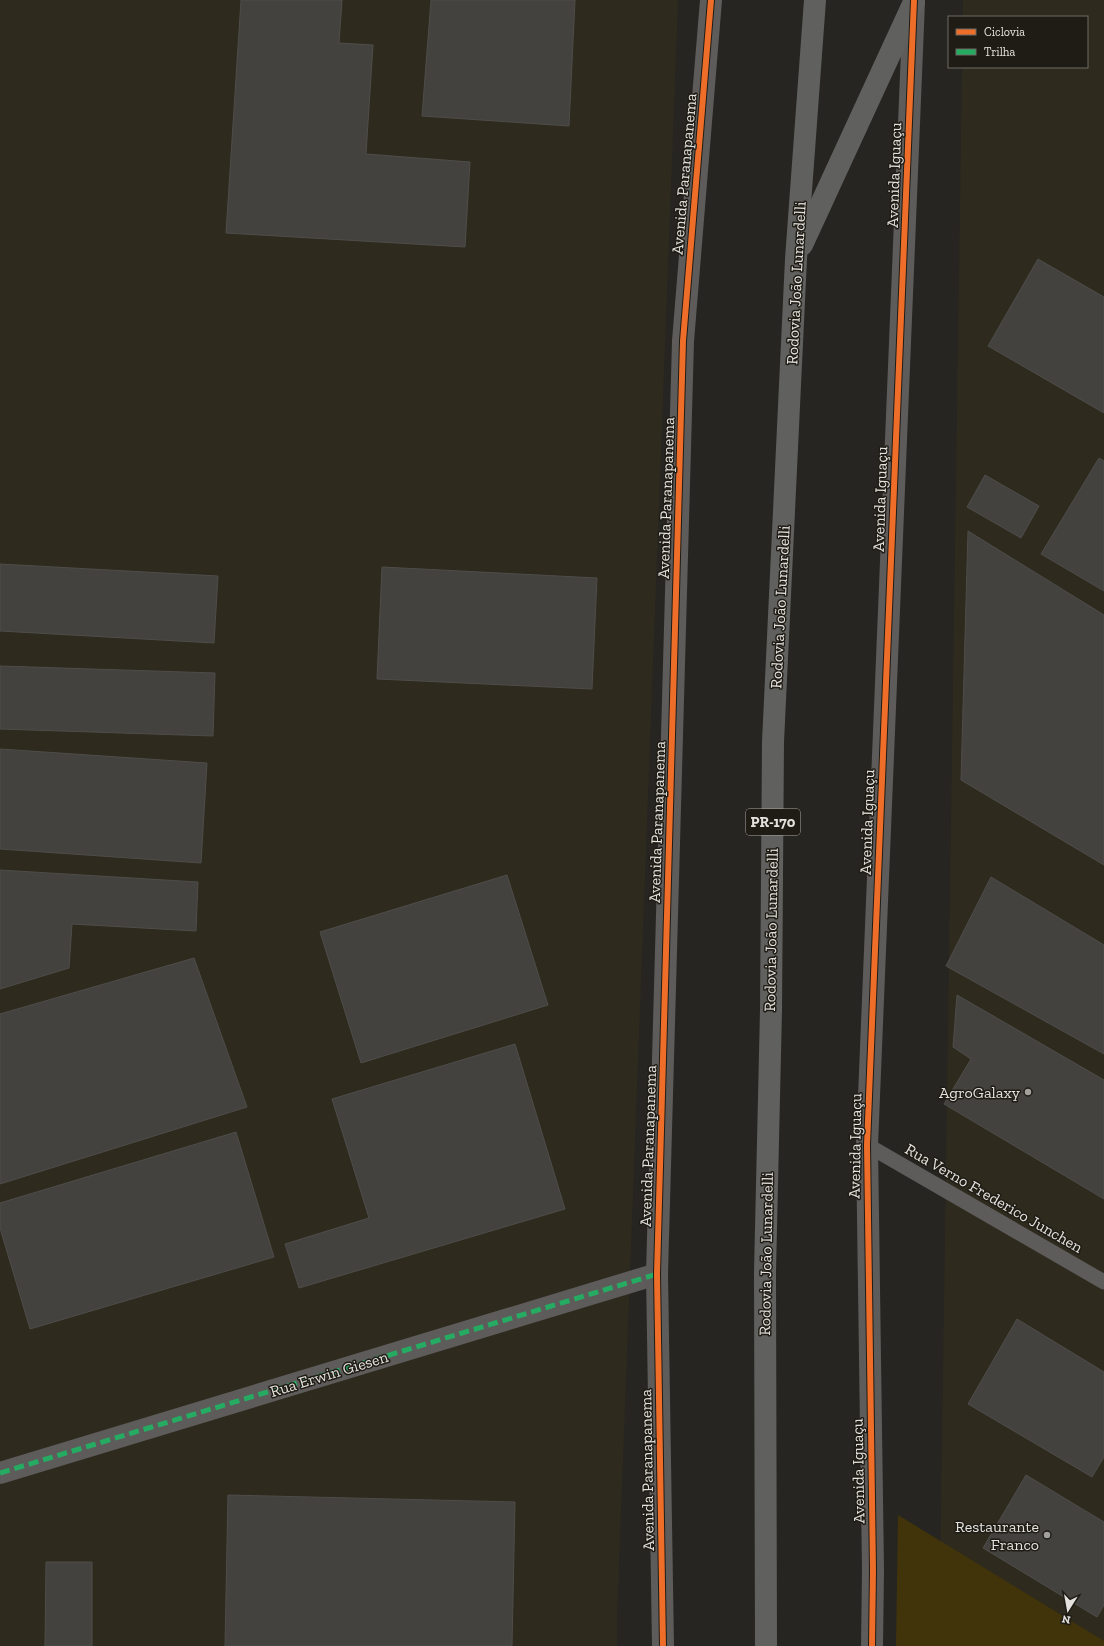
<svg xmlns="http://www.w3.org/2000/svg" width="1104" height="1646" viewBox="0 0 1104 1646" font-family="'Zilla Slab',serif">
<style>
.built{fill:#2f2a1e}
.green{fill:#41340b}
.building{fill:#43423f;stroke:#4e4d4a}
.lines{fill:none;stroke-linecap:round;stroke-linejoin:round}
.service{stroke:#5d5c5b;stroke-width:15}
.minor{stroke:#5d5c5b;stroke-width:22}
.tertiary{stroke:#5d5c5b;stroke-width:22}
.trunk{stroke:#60605e;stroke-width:22}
.quiet{stroke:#26ab63;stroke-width:5;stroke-dasharray:10 5;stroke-linecap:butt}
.cycleway-casing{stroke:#1f1c15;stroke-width:8}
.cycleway{stroke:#ee6e29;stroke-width:6}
.poi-dot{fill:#a2a09c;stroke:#1f1c15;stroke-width:1.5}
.labels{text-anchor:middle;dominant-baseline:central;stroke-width:3;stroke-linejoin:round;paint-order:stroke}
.shield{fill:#1f1c15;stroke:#a9a7a2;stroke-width:1}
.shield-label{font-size:15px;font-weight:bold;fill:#e4e2de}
.street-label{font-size:16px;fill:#e4e2de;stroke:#1f1c15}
.poi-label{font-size:16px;fill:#e4e2de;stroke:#1f1c15;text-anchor:end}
</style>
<rect width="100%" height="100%" fill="#262521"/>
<!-- built -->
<g class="built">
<polygon points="0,0 678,0 617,1618 617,1646 0,1646"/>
<polygon points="963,0 1104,0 1104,1646 939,1646 962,67 1087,67 1087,17 963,17"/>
</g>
<!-- green -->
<polygon class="green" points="898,1515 1104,1641 1104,1646 896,1646"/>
<!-- building -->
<g class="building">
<polygon points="241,0 342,0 339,43 373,45 366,154 470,162 465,247 226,233"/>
<polygon points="431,0 575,0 569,126 422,116"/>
<polygon points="1038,259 1104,297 1104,413 988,346"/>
<polygon points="1099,458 1104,461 1104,591 1041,554"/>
<polygon points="985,475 1039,506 1021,538 967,507"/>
<polygon points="968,531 1104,615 1104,865 961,780"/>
<polygon points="0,564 218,576 214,643 0,631"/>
<polygon points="382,567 597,578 592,689 377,679"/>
<polygon points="0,666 215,673 213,736 0,729"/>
<polygon points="0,749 207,763 201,863 0,849"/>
<polygon points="0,870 198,882 196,931 72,924 69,968 0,989"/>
<polygon points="507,875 548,1005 361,1063 320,932"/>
<polygon points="991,877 1104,945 1104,1054 946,966"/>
<polygon points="194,958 247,1107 0,1184 0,1014"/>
<polygon points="957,995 1104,1080 1104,1199 944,1104 971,1059 953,1047"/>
<polygon points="515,1044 565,1209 299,1288 285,1244 369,1218 332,1099"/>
<polygon points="236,1132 274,1257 30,1329 0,1228 0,1203"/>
<polygon points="1017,1319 1104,1372 1104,1457 1092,1477 968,1404"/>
<polygon points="1026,1475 1104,1522 1104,1605 1097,1617 983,1548"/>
<polygon points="228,1495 515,1502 512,1646 225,1646"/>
<polygon points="46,1562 92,1562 92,1646 45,1646"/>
</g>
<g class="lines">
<!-- service -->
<polyline class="service" points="867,1145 1104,1282"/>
<!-- minor -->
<polyline class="minor" points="0,1473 657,1274"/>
<!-- tertiary -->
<g class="tertiary">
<polyline points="663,1646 657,1274 683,341 711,0"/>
<polyline points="872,1646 873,1570 867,1145 914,2"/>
</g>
<!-- trunk -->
<g class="trunk">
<polyline points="802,245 914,2"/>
<polyline points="766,1646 765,1272 771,1010 773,742 796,259 815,0"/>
</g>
<!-- quiet -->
<polyline class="quiet" points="0,1473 657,1274"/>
<defs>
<g id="cycleway">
<polyline points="663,1646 657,1274 683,341 711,0"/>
<polyline points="872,1646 873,1570 867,1145 914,0"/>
</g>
</defs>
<!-- cycleway casing -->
<use href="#cycleway" class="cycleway-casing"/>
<!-- cycleway -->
<use href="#cycleway" class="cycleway"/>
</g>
<!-- markers -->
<g class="poi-dot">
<circle cx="1028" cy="1092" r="4"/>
<circle cx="1047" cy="1535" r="4"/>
</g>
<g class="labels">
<!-- shield labels -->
<rect class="shield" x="746" y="809" width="54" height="26" rx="3"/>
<g class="shield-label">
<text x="773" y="822">PR-170</text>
</g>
<!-- street labels -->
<g class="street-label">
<text transform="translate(684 174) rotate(-85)">Avenida Paranapanema</text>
<text transform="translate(894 175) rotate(-88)">Avenida Iguaçu</text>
<text transform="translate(796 283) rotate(-87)">Rodovia João Lunardelli</text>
<text transform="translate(666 498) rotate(-88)">Avenida Paranapanema</text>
<text transform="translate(880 499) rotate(-88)">Avenida Iguaçu</text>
<text transform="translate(780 607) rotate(-87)">Rodovia João Lunardelli</text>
<text transform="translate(657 822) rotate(-88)">Avenida Paranapanema</text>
<text transform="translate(867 822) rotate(-88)">Avenida Iguaçu</text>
<text transform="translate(771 930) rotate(-89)">Rodovia João Lunardelli</text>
<text transform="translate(648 1146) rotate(-88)">Avenida Paranapanema</text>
<text transform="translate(855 1146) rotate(-89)">Avenida Iguaçu</text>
<text transform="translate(994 1198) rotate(30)">Rua Verno Frederico Junchen</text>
<text transform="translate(766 1254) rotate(-89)">Rodovia João Lunardelli</text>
<text transform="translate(329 1374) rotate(-17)">Rua Erwin Giesen</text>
<text transform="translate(647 1470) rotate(-91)">Avenida Paranapanema</text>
<text transform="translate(858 1471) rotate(-91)">Avenida Iguaçu</text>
</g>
<!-- poi labels -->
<g class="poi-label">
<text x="1020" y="1092">AgroGalaxy</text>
<text x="1039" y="1526">Restaurante<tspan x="1039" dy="18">Franco</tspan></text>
</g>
</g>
<!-- legend -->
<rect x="948" y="16" width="140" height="52" fill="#1f1c15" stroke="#6e6b65"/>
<rect x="956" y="29" width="20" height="6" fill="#ee6e29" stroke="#6e6b65"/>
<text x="984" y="36" font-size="12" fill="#e4e2de">Ciclovia</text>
<rect x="956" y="49" width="20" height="6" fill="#26ab63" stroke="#6e6b65"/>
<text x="984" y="56" font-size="12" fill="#e4e2de">Trilha</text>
<!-- north arrow -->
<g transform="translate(1068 1610) rotate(191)" stroke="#1f1c15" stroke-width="3" paint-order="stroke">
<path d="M0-3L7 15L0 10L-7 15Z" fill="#e4e2de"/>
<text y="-6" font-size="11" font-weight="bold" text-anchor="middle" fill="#e4e2de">N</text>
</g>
</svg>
